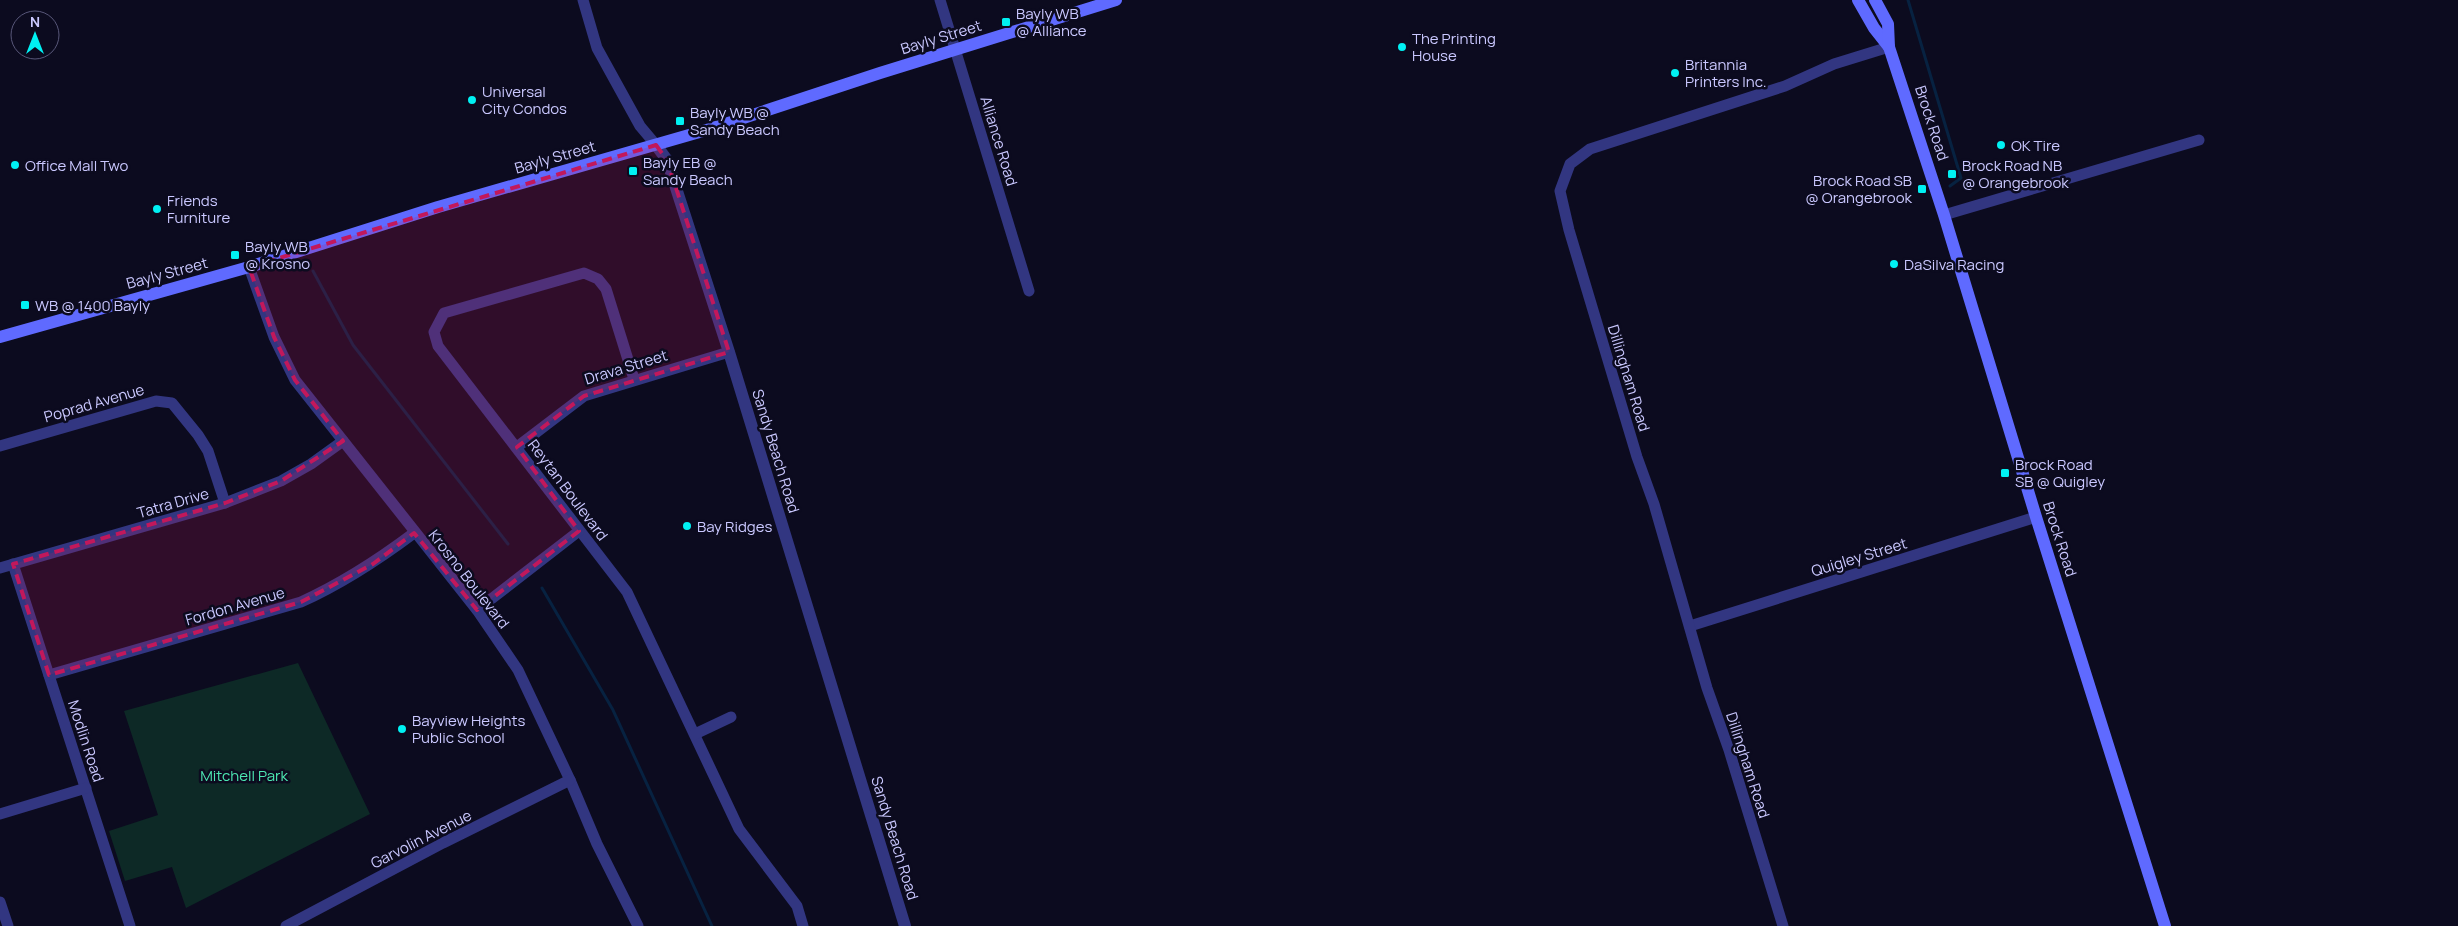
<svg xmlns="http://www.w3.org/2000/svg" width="2458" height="926" viewBox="0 0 2458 926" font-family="Manrope,sans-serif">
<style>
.green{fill:#0d2926}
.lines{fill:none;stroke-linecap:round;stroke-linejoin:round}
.stream{stroke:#072241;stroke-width:3}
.minor{stroke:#323681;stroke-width:11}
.tertiary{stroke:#323681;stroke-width:12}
.secondary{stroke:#5f6aff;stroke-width:12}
.marked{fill:#c2185b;fill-opacity:0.2;stroke:#c2185b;stroke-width:4;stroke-dasharray:10 6;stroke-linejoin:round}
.poi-dot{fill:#00f1f3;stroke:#0c0b1f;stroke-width:2}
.labels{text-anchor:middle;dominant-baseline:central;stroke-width:5;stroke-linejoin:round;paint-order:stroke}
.poi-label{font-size:15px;fill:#cac8ff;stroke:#0c0b1f;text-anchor:start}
.street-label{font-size:15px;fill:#cac8ff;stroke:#0c0b1f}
.park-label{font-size:15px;fill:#4de7b2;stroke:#0c0b1f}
</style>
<rect width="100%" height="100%" fill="#0c0b1f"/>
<!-- green -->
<polygon class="green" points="298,663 370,814 186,908 172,867 125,881 109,831 158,815 124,711"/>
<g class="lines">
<!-- stream -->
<g class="stream">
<polyline points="1908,0 1961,178 1950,186"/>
<polyline points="313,271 353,345 508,544"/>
<polyline points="542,588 613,710 712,926"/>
</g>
<!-- minor -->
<g class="minor">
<polyline points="583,0 597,48 640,126 656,145"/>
<polyline points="940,0 1029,291"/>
<polyline points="1944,215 2199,140"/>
<polyline points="249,267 274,337 295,380 477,610 518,670 570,780 597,844 638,926"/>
<polyline points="634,379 606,289 598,279 584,273 444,313 434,332 438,346 627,592 739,829 797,906 803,926"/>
<polyline points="0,446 156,401 172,403 198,435 208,451 225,503"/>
<polyline points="517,447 584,396 729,352"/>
<polyline points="13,564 130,926"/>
<polyline points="0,568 225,503 281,481 311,464 343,441"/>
<polyline points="477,610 579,531"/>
<polyline points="1690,626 2036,517"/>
<path d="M49,675L301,602C343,583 378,560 414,533"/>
<polyline points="695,734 731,717"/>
<polyline points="0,814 86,788"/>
<polyline points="0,902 8,926"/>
<polyline points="286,926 443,843 570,780"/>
<polyline points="1783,926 1729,750 1707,688 1654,504 1637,457 1569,230 1560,191 1570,164 1590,149 1785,86 1834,64 1889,47"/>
</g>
<!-- tertiary -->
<polyline class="tertiary" points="656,145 667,160 729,352 905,926"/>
<!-- secondary -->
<g class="secondary">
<polyline points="1858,0 1874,28 1889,47"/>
<polyline points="1875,0 1888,24 1889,47 1944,215 2036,517 2165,926"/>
<polyline points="0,337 249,267 438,207 710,129 880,73 1116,0"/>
</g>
</g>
<!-- marked area -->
<path class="marked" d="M656,145L667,160L729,352L584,396L517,447L579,531L477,610L414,533L373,564L301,602L49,675L13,564L225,503L281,481L343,441L295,380L274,337L249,267Z"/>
<!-- markers -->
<g class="poi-dot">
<rect x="1001" y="17" width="10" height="10" rx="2.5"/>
<circle cx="1402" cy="47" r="5"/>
<circle cx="1675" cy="73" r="5"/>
<circle cx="472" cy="100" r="5"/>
<rect x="675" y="116" width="10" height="10" rx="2.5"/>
<circle cx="2001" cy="145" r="5"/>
<circle cx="15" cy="165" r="5"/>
<rect x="628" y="166" width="10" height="10" rx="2.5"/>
<rect x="1947" y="169" width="10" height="10" rx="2.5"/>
<rect x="1917" y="184" width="10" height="10" rx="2.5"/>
<circle cx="157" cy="209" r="5"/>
<rect x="230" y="250" width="10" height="10" rx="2.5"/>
<circle cx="1894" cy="264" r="5"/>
<rect x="20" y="300" width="10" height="10" rx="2.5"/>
<rect x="2000" y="468" width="10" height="10" rx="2.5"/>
<circle cx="687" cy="526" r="5"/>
<circle cx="402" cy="729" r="5"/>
</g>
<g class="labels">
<!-- poi labels -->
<g class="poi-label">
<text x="1016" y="13">Bayly WB<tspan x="1016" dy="17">@ Alliance</tspan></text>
<text x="1412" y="38">The Printing<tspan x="1412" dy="17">House</tspan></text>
<text x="1685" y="64">Britannia<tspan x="1685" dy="17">Printers Inc.</tspan></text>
<text x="482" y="91">Universal<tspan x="482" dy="17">City Condos</tspan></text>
<text x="690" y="112">Bayly WB @<tspan x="690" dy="17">Sandy Beach</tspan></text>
<text x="2011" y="145">OK Tire</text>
<text x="643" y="162">Bayly EB @<tspan x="643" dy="17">Sandy Beach</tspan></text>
<text x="25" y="165">Office Mall Two</text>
<text x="1962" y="165">Brock Road NB<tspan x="1962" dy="17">@ Orangebrook</tspan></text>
<text x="1912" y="180" text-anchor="end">Brock Road SB<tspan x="1912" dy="17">@ Orangebrook</tspan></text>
<text x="167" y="200">Friends<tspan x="167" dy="17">Furniture</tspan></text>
<text x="245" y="246">Bayly WB<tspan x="245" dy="17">@ Krosno</tspan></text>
<text x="1904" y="264">DaSilva Racing</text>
<text x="35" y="305">WB @ 1400 Bayly</text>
<text x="2015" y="464">Brock Road<tspan x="2015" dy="17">SB @ Quigley</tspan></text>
<text x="697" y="526">Bay Ridges</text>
<text x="412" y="720">Bayview Heights<tspan x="412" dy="17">Public School</tspan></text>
</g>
<!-- street labels -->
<g class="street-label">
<text transform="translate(941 37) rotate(-17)">Bayly Street</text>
<text transform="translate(1932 123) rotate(72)">Brock Road</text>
<text transform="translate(999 141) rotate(73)">Alliance Road</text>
<text transform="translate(555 157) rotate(-16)">Bayly Street</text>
<text transform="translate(167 273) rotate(-15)">Bayly Street</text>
<text transform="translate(626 367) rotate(-17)">Drava Street</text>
<text transform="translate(1629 378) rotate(73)">Dillingham Road</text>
<text transform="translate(94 403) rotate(-16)">Poprad Avenue</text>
<text transform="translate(776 451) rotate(73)">Sandy Beach Road</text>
<text transform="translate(568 490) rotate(53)">Reytan Boulevard</text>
<text transform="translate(173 503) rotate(-16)">Tatra Drive</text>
<text transform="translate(2060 539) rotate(72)">Brock Road</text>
<text transform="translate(1859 557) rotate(-17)">Quigley Street</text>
<text transform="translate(469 579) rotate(52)">Krosno Boulevard</text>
<text transform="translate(235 606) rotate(-16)">Fordon Avenue</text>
<text transform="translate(86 741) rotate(72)">Modlin Road</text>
<text transform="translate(1748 765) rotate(72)">Dillingham Road</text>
<text transform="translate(895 838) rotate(73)">Sandy Beach Road</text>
<text transform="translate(421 839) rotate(-27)">Garvolin Avenue</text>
</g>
<!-- park labels -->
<g class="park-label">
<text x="244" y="775">Mitchell Park</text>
</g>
</g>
<!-- north arrow -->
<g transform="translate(35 35)"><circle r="24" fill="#0c0b1f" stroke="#585779"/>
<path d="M0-4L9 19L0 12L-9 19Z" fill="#00f1f3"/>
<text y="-8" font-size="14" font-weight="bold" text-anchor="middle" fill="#cac8ff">N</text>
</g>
</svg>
